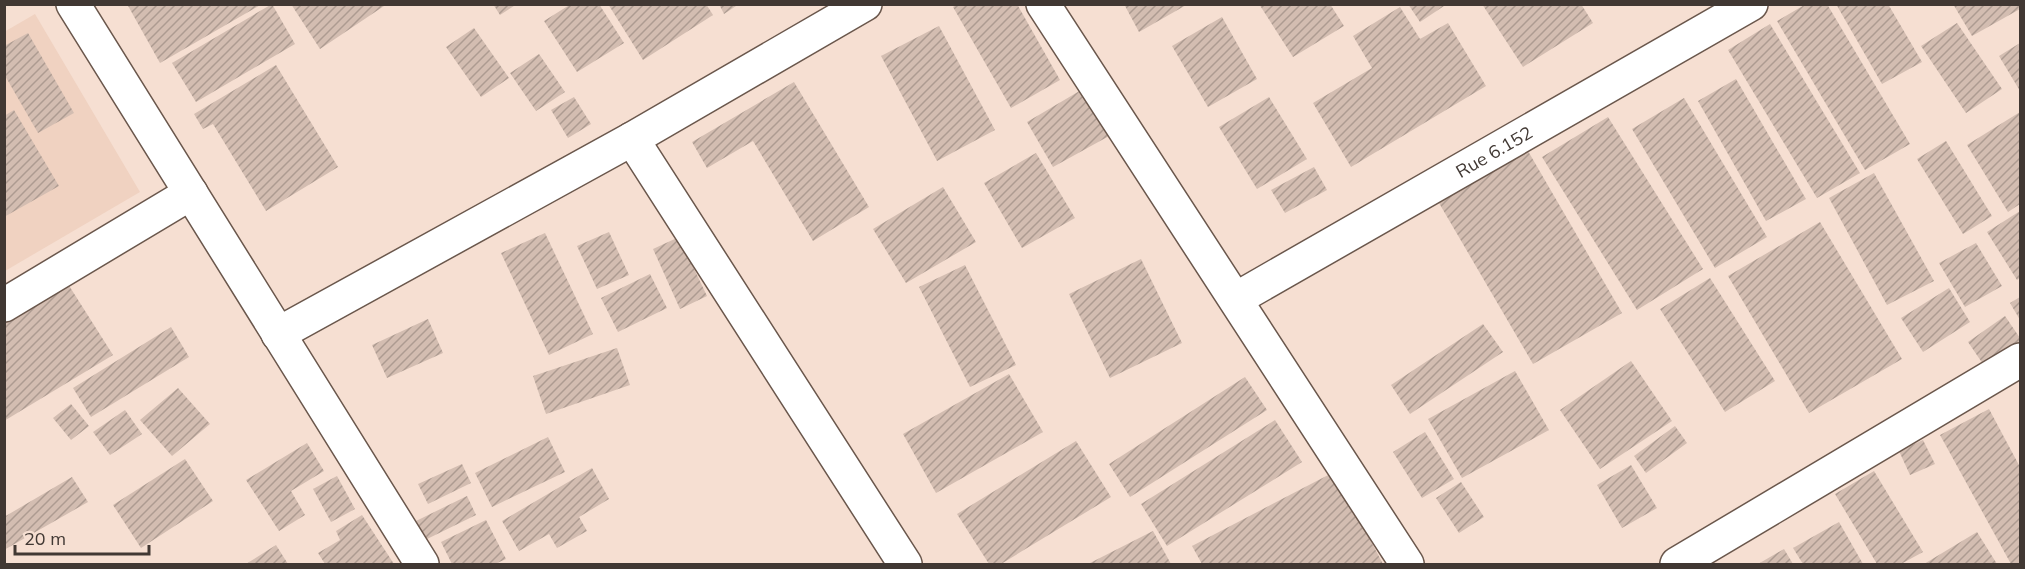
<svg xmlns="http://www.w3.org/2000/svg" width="2025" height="569" viewBox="0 0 2025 569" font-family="Mulish,sans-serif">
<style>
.built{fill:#f0d2c1}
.building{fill:url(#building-hatch)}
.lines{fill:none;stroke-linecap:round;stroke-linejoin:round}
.minor-casing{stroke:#6a574c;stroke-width:36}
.minor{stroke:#fff;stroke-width:33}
.labels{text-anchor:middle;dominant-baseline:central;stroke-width:4.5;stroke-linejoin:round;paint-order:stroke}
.street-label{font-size:18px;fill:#413833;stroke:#f6dfd2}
</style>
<defs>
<pattern id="building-hatch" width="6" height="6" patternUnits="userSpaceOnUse" patternTransform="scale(1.5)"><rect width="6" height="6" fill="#d3bdb1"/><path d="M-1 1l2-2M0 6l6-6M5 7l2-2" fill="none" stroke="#ad9b91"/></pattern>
</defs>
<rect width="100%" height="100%" fill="#f6dfd2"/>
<!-- built -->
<polygon class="built" points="35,14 140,192 5,271 4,32"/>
<!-- building -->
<g class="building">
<polygon points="127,4 262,4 160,63"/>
<polygon points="272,4 295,44 196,102 172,63"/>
<polygon points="291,4 387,4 320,49"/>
<polygon points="493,4 517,4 500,15"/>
<polygon points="571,4 599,4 624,43 577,72 544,21"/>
<polygon points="608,4 706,4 713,15 643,60"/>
<polygon points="719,4 739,4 724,14"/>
<polygon points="957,4 1017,4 1060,80 1011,108 953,7"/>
<polygon points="1124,4 1188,4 1139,32"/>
<polygon points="1259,4 1330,4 1344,26 1293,57"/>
<polygon points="1408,4 1447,4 1420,22"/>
<polygon points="1482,4 1581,4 1593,23 1523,67"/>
<polygon points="1806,4 1827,4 1910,144 1865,170 1777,21"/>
<polygon points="1836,4 1888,4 1922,62 1882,84"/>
<polygon points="1953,4 2018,4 2020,9 1972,36"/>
<polygon points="1400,7 1420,39 1448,23 1486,86 1351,167 1313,103 1372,68 1353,36"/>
<polygon points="1222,17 1257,79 1208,107 1172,46"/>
<polygon points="1957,23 2002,89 1966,113 1921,46"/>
<polygon points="1770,24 1860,173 1817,198 1728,50"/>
<polygon points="939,26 995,130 937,161 881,56"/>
<polygon points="474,28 509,78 481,97 446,47"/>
<polygon points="28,33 74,113 38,133 4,74 4,46"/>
<polygon points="2020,43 2020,91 1999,56"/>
<polygon points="539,54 565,92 536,111 510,73"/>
<polygon points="276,65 338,167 266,211 213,124 203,129 194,114"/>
<polygon points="1736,79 1806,199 1766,221 1698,101"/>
<polygon points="794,82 869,207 813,241 753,141 707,168 692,142"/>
<polygon points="1093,83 1120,130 1053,167 1027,122"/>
<polygon points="574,97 591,124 568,138 551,110"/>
<polygon points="1269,97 1307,159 1257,189 1219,127"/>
<polygon points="1684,98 1767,237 1715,268 1632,129"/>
<polygon points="14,110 59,186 4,217 4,116"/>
<polygon points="2020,112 2020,204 2008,212 1967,145"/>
<polygon points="1608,117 1703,269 1637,310 1542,157"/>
<polygon points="1946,141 1992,216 1963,234 1917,159"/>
<polygon points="1528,151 1622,313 1533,364 1439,203"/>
<polygon points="1036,153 1075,218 1022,248 984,183"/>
<polygon points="1314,167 1327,190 1285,213 1271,190"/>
<polygon points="1874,173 1934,281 1887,305 1829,198"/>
<polygon points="943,187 976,242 906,283 873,229"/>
<polygon points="2020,211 2020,278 2017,280 1987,232"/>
<polygon points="1820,222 1902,359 1809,413 1728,276"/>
<polygon points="609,232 629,275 597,289 577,246"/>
<polygon points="545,233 593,334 549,355 501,253"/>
<polygon points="679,237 707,296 680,309 653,249"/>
<polygon points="1976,243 2002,286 1965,307 1939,263"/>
<polygon points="1141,259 1182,343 1110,378 1069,294"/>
<polygon points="965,265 1016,365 970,387 919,287"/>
<polygon points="650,274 667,308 618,332 601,298"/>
<polygon points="1710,278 1775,381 1725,412 1660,309"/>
<polygon points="68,284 113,355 4,421 4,323"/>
<polygon points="1949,288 1970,322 1923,352 1901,318"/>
<polygon points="2020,297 2020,320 2010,303"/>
<polygon points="2005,316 2020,338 2020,343 1985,367 1968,342"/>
<polygon points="428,319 443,353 387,378 372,345"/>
<polygon points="1483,324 1503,352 1410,414 1391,385"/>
<polygon points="171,327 189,357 91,417 73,388"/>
<polygon points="617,348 630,385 546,414 533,376"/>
<polygon points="1631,361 1672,421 1600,469 1560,410"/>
<polygon points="1515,371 1549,430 1462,478 1428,419"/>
<polygon points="1009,374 1043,432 936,493 903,434"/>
<polygon points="1245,377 1267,410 1130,497 1109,464"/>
<polygon points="178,388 210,424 172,456 140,420"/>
<polygon points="71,404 89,426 71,440 53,418"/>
<polygon points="1989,409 2020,467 2020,564 2011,564 1940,435"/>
<polygon points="125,410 142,434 110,455 93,432"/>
<polygon points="1275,420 1302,462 1167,546 1141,504"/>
<polygon points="1675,426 1687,443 1646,473 1634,456"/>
<polygon points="1425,432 1454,479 1422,498 1393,452"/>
<polygon points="548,437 565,472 492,507 475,473"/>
<polygon points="1923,440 1935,464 1910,475 1899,451"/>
<polygon points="1076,441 1111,497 1001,564 989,564 957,514"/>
<polygon points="307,443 324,471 291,491 305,515 279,531 246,480"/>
<polygon points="185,459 213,501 141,548 113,505"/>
<polygon points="462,464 471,483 428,504 418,484"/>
<polygon points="1631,465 1657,508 1622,528 1597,485"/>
<polygon points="592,468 609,499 579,517 587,531 557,548 549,534 519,551 502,521"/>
<polygon points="1874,471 1923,552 1901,564 1877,564 1835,494"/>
<polygon points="1334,472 1383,564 1202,564 1192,546"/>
<polygon points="337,476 355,509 331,522 313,489"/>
<polygon points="72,477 88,502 4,550 4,517"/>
<polygon points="1461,482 1484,517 1459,533 1436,498"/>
<polygon points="467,496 476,515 425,540 416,521"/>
<polygon points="362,515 394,564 325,564 318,553 340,540 336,531"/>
<polygon points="486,520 506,559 495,564 452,564 441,542"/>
<polygon points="1839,522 1863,564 1803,564 1793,548"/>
<polygon points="1153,531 1171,564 1088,564"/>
<polygon points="1977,532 1997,564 1924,564"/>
<polygon points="276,545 288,564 246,564"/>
<polygon points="1784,549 1793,564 1758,564"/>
</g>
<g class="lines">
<defs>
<g id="minor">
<polyline points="73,4 422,564"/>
<polyline points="1043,4 1407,564"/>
<polyline points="632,139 905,564"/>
<path id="s1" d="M1236,299L1751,4"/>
<polyline points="4,305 191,193"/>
<polyline points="278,334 632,139 865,4"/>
<polyline points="1677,564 2020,360"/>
</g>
</defs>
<!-- minor casing -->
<use href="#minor" class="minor-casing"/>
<!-- minor -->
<use href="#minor" class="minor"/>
</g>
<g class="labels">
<!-- street labels -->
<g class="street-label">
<text stroke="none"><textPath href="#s1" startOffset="297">Rue 6.152</textPath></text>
</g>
</g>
<!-- border -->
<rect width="2025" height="569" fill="none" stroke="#413833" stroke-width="12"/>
<!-- scale -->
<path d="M15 545v9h134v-9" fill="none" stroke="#413833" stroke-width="3"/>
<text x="24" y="545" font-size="18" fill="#413833" stroke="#f6dfd2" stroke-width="4.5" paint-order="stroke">20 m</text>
</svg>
